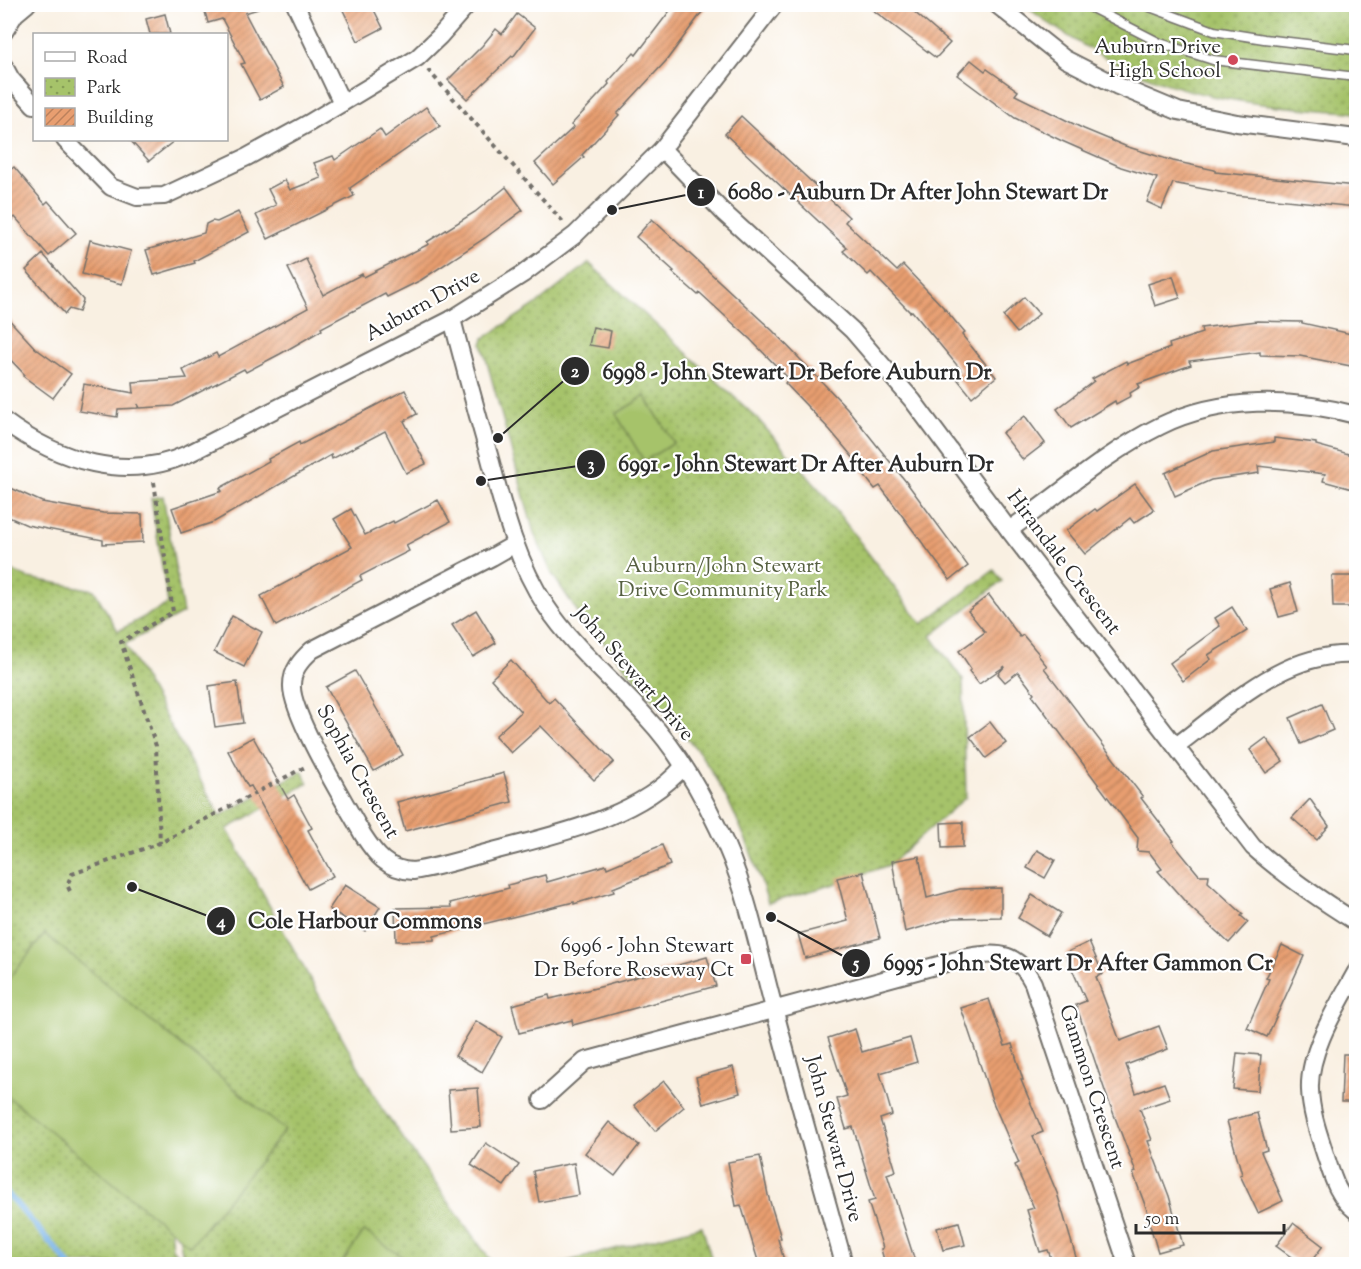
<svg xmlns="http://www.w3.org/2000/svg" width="1361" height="1269" viewBox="0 0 1361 1269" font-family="'Sorts Mill Goudy',serif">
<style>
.park{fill:url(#park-dots);stroke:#68774a;stroke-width:1.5}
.garden{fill:#a6c36a;stroke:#68774a;stroke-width:1.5}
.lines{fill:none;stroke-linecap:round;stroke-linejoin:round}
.stream{stroke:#76b2e8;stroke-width:6}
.building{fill:url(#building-hatch)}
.lane-casing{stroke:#73706b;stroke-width:11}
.street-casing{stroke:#73706b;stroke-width:20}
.path{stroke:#73706b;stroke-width:4;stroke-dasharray:4.5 4.5;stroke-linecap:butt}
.lane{stroke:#fff;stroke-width:8}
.street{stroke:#fff;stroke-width:16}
.poi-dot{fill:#d1495b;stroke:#fff;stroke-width:2}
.labels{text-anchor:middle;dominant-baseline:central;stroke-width:4.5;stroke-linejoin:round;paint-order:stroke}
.poi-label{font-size:21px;fill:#2b2b2b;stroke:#fff;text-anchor:end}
.street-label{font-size:21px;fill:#2b2b2b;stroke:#fff}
.park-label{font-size:21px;fill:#566041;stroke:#fff}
.leader{fill:none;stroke:#2b2b2b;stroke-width:2}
.callout-dot{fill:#2b2b2b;stroke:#fff;stroke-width:2}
.mark-label{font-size:18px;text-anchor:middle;font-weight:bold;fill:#fff}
.callout-label{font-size:22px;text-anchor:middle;font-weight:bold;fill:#2b2b2b;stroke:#fff;stroke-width:4.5;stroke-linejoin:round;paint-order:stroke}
</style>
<defs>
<pattern id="park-dots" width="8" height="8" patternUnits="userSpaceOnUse" patternTransform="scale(1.5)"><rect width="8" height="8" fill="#a6c36a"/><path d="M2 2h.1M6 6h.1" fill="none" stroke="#879f57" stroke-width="1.8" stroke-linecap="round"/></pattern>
<pattern id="building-hatch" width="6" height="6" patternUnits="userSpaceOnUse" patternTransform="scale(1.5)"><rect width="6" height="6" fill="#e89e70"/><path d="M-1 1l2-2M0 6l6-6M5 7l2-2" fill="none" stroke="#bc815c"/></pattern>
</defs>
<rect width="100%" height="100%" fill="#fff"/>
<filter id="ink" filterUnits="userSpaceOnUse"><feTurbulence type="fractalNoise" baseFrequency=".0167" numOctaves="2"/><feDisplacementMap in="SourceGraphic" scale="12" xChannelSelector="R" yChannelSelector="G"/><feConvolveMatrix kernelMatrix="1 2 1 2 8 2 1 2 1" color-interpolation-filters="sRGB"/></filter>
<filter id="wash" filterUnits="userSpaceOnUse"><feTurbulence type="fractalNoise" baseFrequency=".008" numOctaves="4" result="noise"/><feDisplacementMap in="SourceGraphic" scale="24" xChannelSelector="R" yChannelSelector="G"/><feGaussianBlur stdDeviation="1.35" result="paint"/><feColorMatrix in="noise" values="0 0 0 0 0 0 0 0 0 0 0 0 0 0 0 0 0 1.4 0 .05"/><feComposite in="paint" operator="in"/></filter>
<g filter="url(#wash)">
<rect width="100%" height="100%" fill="#f9f0e2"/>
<!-- park -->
<g class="park">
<path d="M1024,5H1356V113C1316,109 1274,107 1234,100C1155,88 1086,53 1024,5Z"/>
<path d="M589,263L756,417L825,496L922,624L994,570L1002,581L931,636L963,680L966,797L889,865L828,886L768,903C751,847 732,801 699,752L579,614L552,574L534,533L482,344L484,338L538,303Z"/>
<polygon points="163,496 183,613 125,644 220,816 302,771 308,783 227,829 382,1109 493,1264 213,1264 191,1263 182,1253 179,1234 4,1041 4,567 28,578 94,590 118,631 168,604 151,498"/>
<polygon points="4,1058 169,1214 172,1248 187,1264 5,1264"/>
<polygon points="702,1226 713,1264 558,1264"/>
</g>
<!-- garden -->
<g class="garden">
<polygon points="645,396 674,443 644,461 616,414"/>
<polygon points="45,934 285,1130 190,1246 5,1094 5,983"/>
<polygon points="364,1231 413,1264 341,1264"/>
</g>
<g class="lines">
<!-- stream -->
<polyline class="stream" points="4,1190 69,1264"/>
</g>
<g id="blocks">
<!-- building -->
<g class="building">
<polygon points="203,4 257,4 258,9 245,13 284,87 260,100 241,64 245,63 222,19 208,23"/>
<polygon points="340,4 371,4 383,28 358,41"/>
<polygon points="675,4 708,4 666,61 617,114 619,115 582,155 584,157 553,184 535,163 574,127 571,125 609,84 608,82 634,53 636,55"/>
<polygon points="865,4 905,4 950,43 936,58"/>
<polygon points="165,14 170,34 150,34 146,19"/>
<polygon points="517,14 535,28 513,57 512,56 467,99 448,80 482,46 496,29 502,34"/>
<polygon points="971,60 985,71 987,69 1018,91 1015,95 1084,129 1125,146 1173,161 1215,170 1215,172 1356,186 1356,207 1235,195 1173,183 1162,209 1147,202 1157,178 1121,167 1062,141 1015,118 957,75"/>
<polygon points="426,107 440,126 350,188 354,196 268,239 256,215 276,205 268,189 285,180 290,190 321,178 314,163 333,156 335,160 380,129 385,137"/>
<polygon points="741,116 849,217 845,222 897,271 903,265 944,308 965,333 962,335 996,377 972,397 954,375 961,370 912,311 910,312 871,272 868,275 843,251 847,248 725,134"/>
<polygon points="130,140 175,140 149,161"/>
<polygon points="14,167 45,204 48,201 76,233 49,256 15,217 4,228 4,175"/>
<polygon points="506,187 523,210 485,238 421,280 387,297 385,294 321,328 322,330 280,354 246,372 244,369 173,406 140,408 138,404 138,408 118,409 117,417 79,411 84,384 134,393 133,382 187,378 183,370 216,353 218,357 308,308 288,268 306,259 323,295 362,274 364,277 429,244 427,242 475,212"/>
<polygon points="238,212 249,232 194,261 195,263 154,275 146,250 204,233 206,224 212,221 217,222"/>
<polygon points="652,219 773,331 847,408 907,483 968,566 950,580 880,486 875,489 859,469 861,467 830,430 785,383 789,379 750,339 700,293 698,295 672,272 674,271 636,237"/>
<polygon points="90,240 131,251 122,284 82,274"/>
<polygon points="43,254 83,300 79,312 69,309 65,314 26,270"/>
<polygon points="1173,276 1180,298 1155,306 1148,284"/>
<polygon points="1024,297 1039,314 1017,333 1003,316"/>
<polygon points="4,314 35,348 71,374 53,398 23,376 24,374 4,353"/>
<polygon points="1257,321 1302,322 1302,323 1356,335 1356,367 1300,356 1260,355 1260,352 1189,361 1191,365 1138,384 1140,387 1130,393 1131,396 1116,404 1115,401 1071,428 1057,409 1094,381 1092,379 1126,361 1127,364 1170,348 1169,344 1202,333 1201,328"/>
<polygon points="593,327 611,331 608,348 589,345"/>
<polygon points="405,390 417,414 404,421 426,464 406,473 385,431 332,459 331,455 214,522 181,533 172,508 222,491 220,488 269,461 268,459 299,442 300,445"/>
<polygon points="1025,416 1045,443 1023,460 1002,433"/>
<polygon points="1274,438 1316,443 1316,445 1356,456 1356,490 1323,481 1325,474 1258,466 1259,473 1211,480 1175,496 1165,473 1213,451 1274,442"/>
<polygon points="1135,484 1154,510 1134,523 1130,518 1085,554 1066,531 1095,509 1097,511"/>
<polygon points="4,485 42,502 103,513 142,514 143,542 103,544 103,540 27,525 4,515"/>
<polygon points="438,500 450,522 406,545 409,551 360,576 362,580 276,626 261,596 352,547 334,519 351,509 365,535 393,521 394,523"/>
<polygon points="1332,576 1353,576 1353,607 1333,607"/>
<polygon points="1290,583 1298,612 1279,617 1270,589"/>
<polygon points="989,595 1020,637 1023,635 1039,654 1038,655 1047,666 1044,668 1143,797 1141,798 1174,841 1172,842 1199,875 1209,875 1208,882 1243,914 1241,916 1248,922 1229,943 1190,907 1158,871 1162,869 1149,852 1137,851 1138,838 1032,695 1034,693 1018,672 1005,682 998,674 1005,666 979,684 969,671 971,669 959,651 985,632 968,611"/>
<polygon points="1232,607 1247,631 1208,655 1211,659 1183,681 1170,663 1220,626 1215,618"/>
<polygon points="476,610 496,643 473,657 452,625"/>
<polygon points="232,616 262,632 244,667 214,652"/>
<polygon points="511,660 549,703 554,698 614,762 594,780 541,726 511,753 495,736 521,712 491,679"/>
<polygon points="355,671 403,755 374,771 326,687"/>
<polygon points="237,682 243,723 215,727 209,686"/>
<polygon points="1322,704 1333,730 1301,744 1290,718"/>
<polygon points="990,722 1006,743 986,758 970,737"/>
<polygon points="253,737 288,799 294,795 312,828 308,830 333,876 308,889 251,786 248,787 228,751"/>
<polygon points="1266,738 1283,761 1266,773 1250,750"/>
<polygon points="504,773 512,802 405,831 397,802"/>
<polygon points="1310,799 1329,826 1317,840 1292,818"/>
<polygon points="963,822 963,847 942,848 941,823"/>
<polygon points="662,845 670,865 613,888 614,892 574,904 574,902 434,936 434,940 396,941 395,908 451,907 450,903 509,888 508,885 545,875 547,882 606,865 607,868"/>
<polygon points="1037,850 1055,860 1045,878 1027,868"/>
<polygon points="919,856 927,898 960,889 1001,888 1001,917 953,918 905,932 892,861"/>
<polygon points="863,872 880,938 805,958 798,934 848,921 837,878"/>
<polygon points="345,885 380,907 365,931 329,909"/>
<polygon points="1032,895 1061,913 1047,936 1018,918"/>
<polygon points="1089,942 1103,974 1096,977 1120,1041 1159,1026 1168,1049 1126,1065 1136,1093 1164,1083 1170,1099 1140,1109 1152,1140 1148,1141 1169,1196 1183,1245 1158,1252 1149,1222 1151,1221 1133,1173 1136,1172 1106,1094 1076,1005 1086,1001 1065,953"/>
<polygon points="1282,945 1304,956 1267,1037 1247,1028 1269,979 1266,978"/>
<polygon points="707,957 716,986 573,1025 572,1020 519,1033 512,1005 549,995 550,999 604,986"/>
<polygon points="989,999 1005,1046 1012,1044 1023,1080 1021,1080 1043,1132 1033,1136 1057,1193 1078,1264 1053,1264 1048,1250 1040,1252 1027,1210 1034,1208 1015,1165 1019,1163 992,1100 961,1008"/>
<polygon points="476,1021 502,1037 482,1072 455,1056"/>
<polygon points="855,1029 862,1052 910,1038 917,1062 880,1073 892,1115 880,1119 896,1171 887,1174 916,1264 885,1264 881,1249 883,1248 868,1202 875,1200 853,1127 846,1129 837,1099 847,1096 828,1038"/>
<polygon points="1237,1053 1261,1055 1258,1091 1233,1089"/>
<polygon points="1343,1054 1356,1054 1356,1102 1341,1102"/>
<polygon points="733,1067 740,1093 703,1104 696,1077"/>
<polygon points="664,1081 684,1107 655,1131 634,1105"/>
<polygon points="478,1088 481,1127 451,1129 448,1090"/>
<polygon points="1257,1113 1267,1150 1261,1152 1283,1201 1258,1213 1240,1175 1242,1174 1227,1121"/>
<polygon points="609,1122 639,1145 615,1176 585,1153"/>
<polygon points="486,1143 519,1165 504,1186 471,1165"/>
<polygon points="760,1156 768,1195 781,1238 778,1239 785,1264 759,1264 741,1205 736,1206 728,1162"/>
<polygon points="574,1163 579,1195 539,1202 533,1171"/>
<polygon points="959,1222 965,1245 943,1250 937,1228"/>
<polygon points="1293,1223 1323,1246 1309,1264 1301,1264 1276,1246"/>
</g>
</g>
</g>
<g filter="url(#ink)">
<use href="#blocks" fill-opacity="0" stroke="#73706b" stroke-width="1.5"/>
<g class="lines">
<defs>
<g id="lane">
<polyline points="1084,4 1160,43 1213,60 1356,77"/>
<polyline points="1142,4 1214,31 1264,39 1356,50"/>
</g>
<g id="street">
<polyline points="295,4 342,103"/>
<polyline points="996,4 1065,59 1118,86 1178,111 1237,123 1356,138"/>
<polyline points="4,32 15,14 27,4"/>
<polyline points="4,66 11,79 34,105"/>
<polyline points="65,140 111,187 137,197 164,196 247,157 309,123 417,58 440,36 468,4"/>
<path d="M662,149L723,212L852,330L913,401L1009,530L1253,847C1285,876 1319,899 1356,922"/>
<path d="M452,319C464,365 476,410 489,455C503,507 516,561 546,606C574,648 614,681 647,718C676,749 700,790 718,828C747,886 758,950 775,1012C797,1096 821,1180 844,1264"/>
<path d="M4,421C58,461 127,483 190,453L452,319L523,274L575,235L662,149L775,4"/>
<path d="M1009,530C1057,496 1107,452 1160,426C1221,396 1292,398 1356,415"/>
<path d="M515,544L492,557L312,650C301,660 292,670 292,685C290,713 347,806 363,835C376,855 387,870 413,871C440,867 467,858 493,851C557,834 638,818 683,767"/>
<path d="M1176,746C1230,706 1285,650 1356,655"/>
<path d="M1356,972C1338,1005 1308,1051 1310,1090C1311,1114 1319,1135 1326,1157C1333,1179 1338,1197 1356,1211"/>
<path d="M542,1100L585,1061L968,957C999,951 1018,953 1033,983L1127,1264"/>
</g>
</defs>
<!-- lane casing -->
<use href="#lane" class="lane-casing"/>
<!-- street casing -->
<use href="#street" class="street-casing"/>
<!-- path -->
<g class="path">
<polyline points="428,70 564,223"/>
<polyline points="154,482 173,612 121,642 156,746 160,843"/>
<polyline points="70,891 67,885 72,874 160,843 307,766"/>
<polyline points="142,1264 144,1262"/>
</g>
<!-- lane -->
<use href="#lane" class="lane"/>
<!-- street -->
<use href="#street" class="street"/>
</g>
</g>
<!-- markers -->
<g class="poi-dot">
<circle cx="1233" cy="60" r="6"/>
<rect x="740" y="953" width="12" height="12" rx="3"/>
</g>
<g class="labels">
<!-- poi labels -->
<g class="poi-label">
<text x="1221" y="48">Auburn Drive<tspan x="1221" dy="24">High School</tspan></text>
<text x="734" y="947">6996 - John Stewart<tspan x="734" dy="24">Dr Before Roseway Ct</tspan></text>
</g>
<!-- street labels -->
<g class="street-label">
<text transform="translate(423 306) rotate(-29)">Auburn Drive</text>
<text transform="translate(1063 563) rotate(53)">Hirandale Crescent</text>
<text transform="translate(633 674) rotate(49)">John Stewart Drive</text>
<text transform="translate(357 772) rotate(61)">Sophia Crescent</text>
<text transform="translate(1091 1087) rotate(72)">Gammon Crescent</text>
<text transform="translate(833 1139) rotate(75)">John Stewart Drive</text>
</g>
<!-- park labels -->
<g class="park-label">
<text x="723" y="567">Auburn/John Stewart<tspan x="723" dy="24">Drive Community Park</tspan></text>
</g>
</g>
<!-- callouts -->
<path class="leader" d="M612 210L701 192M498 438L575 371M481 481L591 464M132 887L221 921M771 917L856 963"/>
<g class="callout-dot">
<circle cx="612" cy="210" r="6"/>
<circle cx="498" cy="438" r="6"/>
<circle cx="481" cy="481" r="6"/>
<circle cx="132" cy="887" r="6"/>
<circle cx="771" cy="917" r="6"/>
<circle cx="701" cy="192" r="15"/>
<circle cx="575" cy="371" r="15"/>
<circle cx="591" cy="464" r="15"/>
<circle cx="221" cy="921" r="15"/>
<circle cx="856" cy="963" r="15"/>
</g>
<g class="mark-label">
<text x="701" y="198">1</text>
<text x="575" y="377">2</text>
<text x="591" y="470">3</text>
<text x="221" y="927">4</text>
<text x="856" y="969">5</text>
</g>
<g class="callout-label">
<text x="918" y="199">6080 - Auburn Dr After John Stewart Dr</text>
<text x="797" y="379">6998 - John Stewart Dr Before Auburn Dr</text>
<text x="806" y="471">6991 - John Stewart Dr After Auburn Dr</text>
<text x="365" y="928">Cole Harbour Commons</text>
<text x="1078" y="970">6995 - John Stewart Dr After Gammon Cr</text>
</g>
<!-- margin -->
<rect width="1361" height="1269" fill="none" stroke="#fff" stroke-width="24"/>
<!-- legend -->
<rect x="33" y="33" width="195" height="108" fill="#ffffff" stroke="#aaaaaa" stroke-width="1.5"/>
<rect x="45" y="52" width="30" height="9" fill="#ffffff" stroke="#aaaaaa" stroke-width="1.5"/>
<text x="87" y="63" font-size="18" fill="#2b2b2b">Road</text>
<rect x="45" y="78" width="30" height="18" fill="url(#park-dots)" stroke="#aaaaaa" stroke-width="1.5"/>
<text x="87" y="93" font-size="18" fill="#2b2b2b">Park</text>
<rect x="45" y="108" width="30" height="18" fill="url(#building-hatch)" stroke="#aaaaaa" stroke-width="1.5"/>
<text x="87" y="123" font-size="18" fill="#2b2b2b">Building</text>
<!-- scale -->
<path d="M1136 1224v9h148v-9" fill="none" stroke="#2b2b2b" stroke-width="3"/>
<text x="1145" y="1224" font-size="18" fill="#2b2b2b" stroke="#ffffff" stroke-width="4.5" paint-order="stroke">50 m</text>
</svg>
